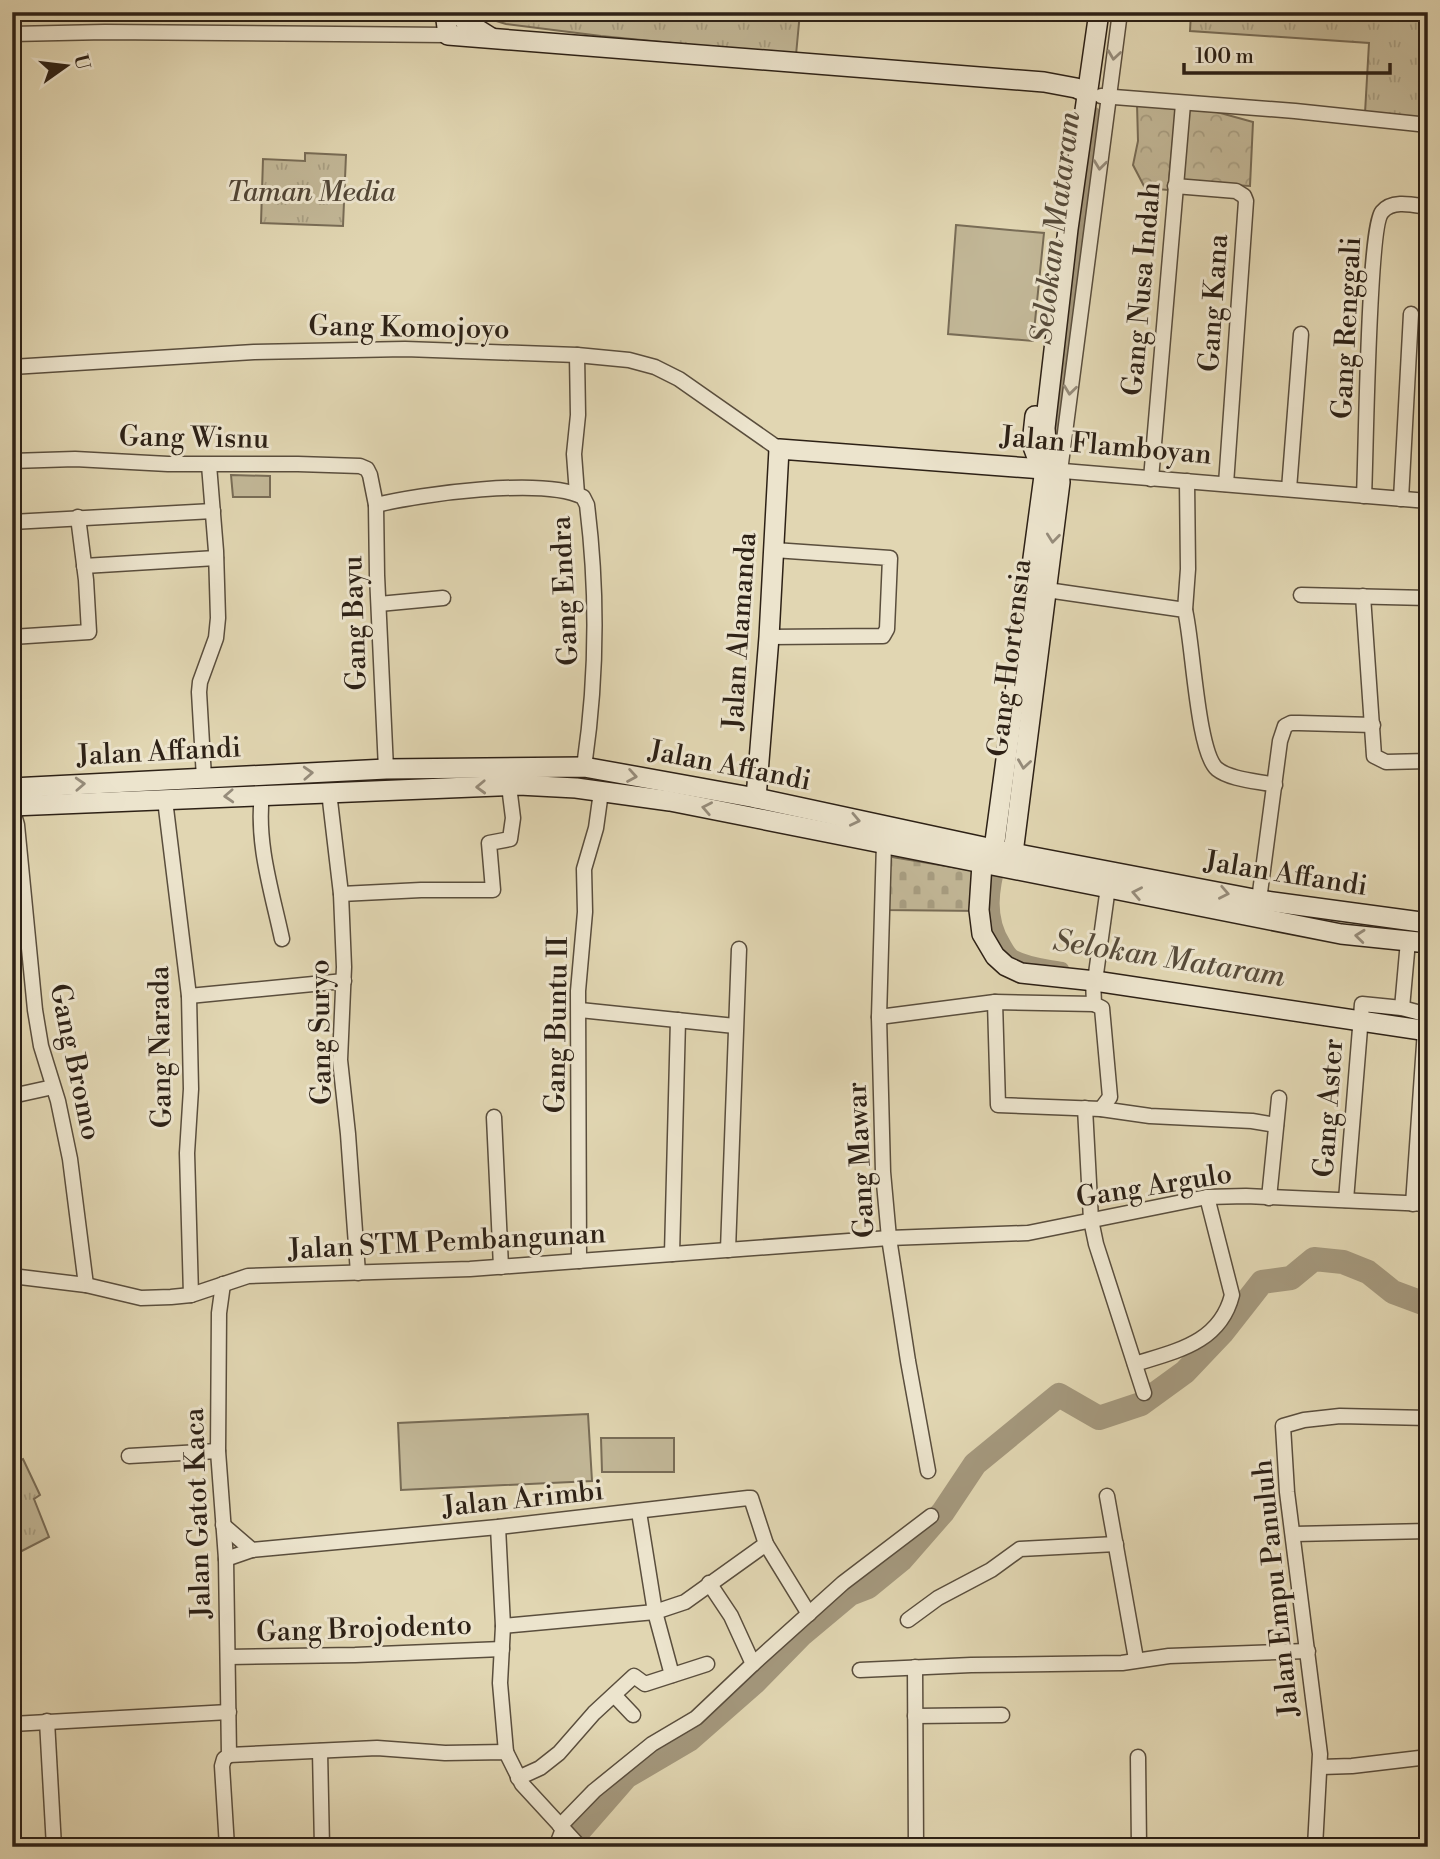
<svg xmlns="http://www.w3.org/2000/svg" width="1440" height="1859" viewBox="0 0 1440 1859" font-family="'Libre Bodoni',serif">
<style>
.green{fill:#c2b797;stroke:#786c56;stroke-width:2}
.forest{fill:url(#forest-crowns);stroke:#786c56;stroke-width:2}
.cemetery{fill:url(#cemetery-stones);stroke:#786c56;stroke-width:2}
.park{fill:url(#park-tufts);stroke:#786c56;stroke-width:2}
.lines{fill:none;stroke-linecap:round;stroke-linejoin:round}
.canal{stroke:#a4987d;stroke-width:14}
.river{stroke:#a4987d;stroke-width:24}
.street-casing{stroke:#5a4e3d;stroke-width:17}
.secondary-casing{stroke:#2d2116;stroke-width:22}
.street{stroke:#ece4cd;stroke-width:14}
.secondary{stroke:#ece4cd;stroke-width:19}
.oneway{stroke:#968c7b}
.labels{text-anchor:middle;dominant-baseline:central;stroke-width:6;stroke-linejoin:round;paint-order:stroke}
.park-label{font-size:28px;font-style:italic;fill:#524636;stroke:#ece4cd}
.street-label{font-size:28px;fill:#2d2116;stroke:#ece4cd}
.water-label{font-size:30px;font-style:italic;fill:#574b3a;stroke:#ece4cd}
</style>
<defs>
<pattern id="forest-crowns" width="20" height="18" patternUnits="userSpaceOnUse" patternTransform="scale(1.75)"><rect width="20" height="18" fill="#c2b797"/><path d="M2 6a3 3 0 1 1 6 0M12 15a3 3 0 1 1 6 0" fill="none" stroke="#a79d81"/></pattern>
<pattern id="cemetery-stones" width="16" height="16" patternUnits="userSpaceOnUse" patternTransform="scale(1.75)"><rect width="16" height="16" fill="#c2b797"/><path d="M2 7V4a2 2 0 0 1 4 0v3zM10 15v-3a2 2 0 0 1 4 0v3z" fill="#a79d81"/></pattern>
<pattern id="park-tufts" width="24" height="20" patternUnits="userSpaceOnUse" patternTransform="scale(1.75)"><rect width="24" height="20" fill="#c2b797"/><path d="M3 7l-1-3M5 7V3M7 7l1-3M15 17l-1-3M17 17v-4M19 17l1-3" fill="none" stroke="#a79d81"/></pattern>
</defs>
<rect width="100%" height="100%" fill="#e1d6b2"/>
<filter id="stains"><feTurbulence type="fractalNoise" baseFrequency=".00286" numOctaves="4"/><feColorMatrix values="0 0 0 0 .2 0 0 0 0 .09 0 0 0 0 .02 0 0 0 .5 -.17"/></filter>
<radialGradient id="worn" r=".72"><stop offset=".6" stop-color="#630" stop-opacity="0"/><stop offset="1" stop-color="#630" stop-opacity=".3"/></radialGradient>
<!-- green -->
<g class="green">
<polygon points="956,225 1044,233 1033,341 948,334"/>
<polygon points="231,475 270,476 270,497 233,497"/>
<polygon points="588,1414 592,1481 401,1490 398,1423"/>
<polygon points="601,1438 674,1438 674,1472 602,1472"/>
</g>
<!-- forest -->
<g class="forest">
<polygon points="1137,104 1176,109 1168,190 1145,188 1133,165 1138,141"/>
<polygon points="1188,104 1253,122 1250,186 1182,182"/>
</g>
<!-- cemetery -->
<polygon class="cemetery" points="886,856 988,873 981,911 884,910"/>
<!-- park -->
<g class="park">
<polygon points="467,12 800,12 796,55 601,36 506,24"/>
<polygon points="1191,12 1428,12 1428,119 1365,113 1369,43 1190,31"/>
<polygon points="305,153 346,155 343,226 261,223 263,159 305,161"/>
<polygon points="23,1459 40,1495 34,1499 49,1537 12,1556 12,1464"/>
</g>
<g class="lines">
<!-- canal -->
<g class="canal">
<polyline points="1059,428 1094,114"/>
<path d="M1000,859C992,889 987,917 1004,944C1007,949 1009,954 1014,957C1029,965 1046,966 1062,969"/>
</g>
<!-- river -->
<polyline class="river" points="569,1847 578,1832 626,1777 689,1740 754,1683 801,1635 850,1594 868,1587 901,1560 943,1512 975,1464 1059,1395 1099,1418 1141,1404 1185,1372 1222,1333 1262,1282 1291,1278 1314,1259 1343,1262 1368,1272 1393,1292 1428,1305"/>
<defs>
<g id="street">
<polyline points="12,34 105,32 448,35"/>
<polyline points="1101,96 1295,111 1428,125"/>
<polyline points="1175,186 1236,191 1244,196 1246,201 1226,484"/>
<polyline points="577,355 578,415 574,454 577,494"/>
<polyline points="12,367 254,352 405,349 577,355 629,360 655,367 679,379 779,449"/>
<polyline points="12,461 75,459 168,464 298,464 360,466 367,469 370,475 376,505 377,575 386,769"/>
<polyline points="1051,470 1428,501"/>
<polyline points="1060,471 1120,12"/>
<polyline points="1151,479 1183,104"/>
<polyline points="1289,489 1301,334"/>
<path d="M1364,496C1366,458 1368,228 1382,212C1392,199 1414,205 1428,207"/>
<polyline points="1401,499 1411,314"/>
<path d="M376,505C420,494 544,477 583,497L587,505C598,593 597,679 584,767"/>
<polyline points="12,522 213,511"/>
<polyline points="84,566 216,558"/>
<path d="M1047,590L1185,610C1193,642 1197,752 1217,769C1231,780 1258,781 1275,785"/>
<polyline points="1301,595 1428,598"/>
<polyline points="1363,596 1374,756 1386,762 1428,761"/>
<polyline points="379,604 443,598"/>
<polyline points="1185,610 1188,569 1187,481"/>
<polyline points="12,637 89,632 86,580 78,517"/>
<polyline points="769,637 883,636 887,629 890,558 774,550"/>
<polyline points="204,778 199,692 200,682 216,638 218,618 216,551 209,465"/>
<polyline points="329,792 341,894 344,967 340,1060 348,1134 358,1273"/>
<path d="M262,795C256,843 272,892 282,939"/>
<polyline points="165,800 189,996 191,1089 187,1153 191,1295"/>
<polyline points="12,808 17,825 35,1010 41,1046 58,1101 70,1159 86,1285"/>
<polyline points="884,843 879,1017 883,1172 889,1238 908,1361 928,1471"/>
<polyline points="341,894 421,890 493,890 489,843 510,839 513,818 509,786"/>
<polyline points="1259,900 1280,741 1285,726 1291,723 1299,723 1373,725"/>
<polyline points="1093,980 1094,1004 1102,1008 1110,1097 1101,1109"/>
<polyline points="1095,981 1108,887"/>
<polyline points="189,996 344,981"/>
<polyline points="995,1002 998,1105 1101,1109 1150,1116 1252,1121 1276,1125"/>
<polyline points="1402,1008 1408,941"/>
<polyline points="580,1010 735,1026"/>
<polyline points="879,1017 995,1002 1094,1004"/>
<polyline points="12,1096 53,1087"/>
<polyline points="1085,1108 1091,1220 1096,1244 1144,1393"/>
<polyline points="494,1117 501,1267"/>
<polyline points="1269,1198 1279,1098"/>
<polyline points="1346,1200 1362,1004 1402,1008 1428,1015"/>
<polyline points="1413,1204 1425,1030"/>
<polyline points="728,1250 739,949"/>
<polyline points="672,1254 678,1020"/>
<polyline points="579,1261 578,991 585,912 584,869 596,828 601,792"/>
<polyline points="12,1276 86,1285 141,1298 171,1297 191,1295 248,1276 470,1269 889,1238 1028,1233 1207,1197 1246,1196 1428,1204"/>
<polyline points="223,1284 219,1313 218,1451 226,1559 229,1755 224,1759 222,1766 227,1847"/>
<path d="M1135,1364C1176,1351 1220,1343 1232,1295L1207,1197"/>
<polyline points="129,1456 218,1451"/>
<polyline points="1107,1496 1136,1659"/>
<polyline points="639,1512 655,1612 672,1675"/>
<polyline points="223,1525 252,1550"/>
<polyline points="498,1527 503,1626 500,1683 506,1752"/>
<polyline points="1294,1534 1428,1531"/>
<polyline points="226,1559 252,1550 498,1527 748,1498 751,1498 766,1544 809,1614"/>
<polyline points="709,1583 731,1616 753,1664 843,1583 931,1516"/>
<polyline points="908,1620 938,1598 991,1570 1020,1549 1116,1544"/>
<polyline points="503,1626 655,1612 685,1602 766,1544"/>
<polyline points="228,1657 355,1655 502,1649"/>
<polyline points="915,1667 916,1847"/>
<polyline points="860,1670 971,1665 1122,1663 1169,1656 1308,1651"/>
<polyline points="614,1695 633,1715"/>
<polyline points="915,1716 1002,1715"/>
<polyline points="47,1721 54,1847"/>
<polyline points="12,1724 229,1712"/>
<polyline points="320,1751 322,1847"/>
<polyline points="229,1755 377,1748 445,1753 506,1752 522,1784 580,1847"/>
<polyline points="1138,1757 1139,1847"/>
<polyline points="1321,1767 1352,1766 1428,1757"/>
<polyline points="518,1778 540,1768 559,1753 594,1713 634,1676 645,1684 707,1664"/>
<polyline points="560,1826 594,1791 652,1744 696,1718 753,1664"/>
<polyline points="556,1847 563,1829"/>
<polyline points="1315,1847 1320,1754 1287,1492 1283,1426 1304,1420 1340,1416 1428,1418"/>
</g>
<g id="secondary">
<polyline points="445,12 448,35 1044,82 1076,88 1088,93"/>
<polyline points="458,12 466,22 490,37"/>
<polyline points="12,788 386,769 584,767 756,798 1002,851 1259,900 1428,923"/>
<polyline points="756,798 769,637 779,449 1043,469"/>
<polyline points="12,806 519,785 576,788 670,801 1341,934 1428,943"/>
<polyline points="994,849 1044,476 1032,444 1035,416"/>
<path d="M1013,853L1060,482C1060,463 1045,453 1045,428L1068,229L1099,12"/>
<polyline points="982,864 979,910 982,934 995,956 1006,966 1021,973 1095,981 1428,1031"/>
</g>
</defs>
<!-- street casing -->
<use href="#street" class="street-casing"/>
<!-- secondary casing -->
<use href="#secondary" class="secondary-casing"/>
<!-- street -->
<use href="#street" class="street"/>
<!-- secondary -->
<use href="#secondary" class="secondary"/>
</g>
<!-- one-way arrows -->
<defs><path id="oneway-chevron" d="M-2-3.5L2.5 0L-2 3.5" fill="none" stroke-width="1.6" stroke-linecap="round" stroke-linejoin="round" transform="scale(1.75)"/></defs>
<g class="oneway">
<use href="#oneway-chevron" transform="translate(1114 55) rotate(98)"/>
<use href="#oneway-chevron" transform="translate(1100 165) rotate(97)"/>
<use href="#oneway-chevron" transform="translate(1070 390) rotate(97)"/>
<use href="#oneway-chevron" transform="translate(1053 538) rotate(96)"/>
<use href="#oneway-chevron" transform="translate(1024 764) rotate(98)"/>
<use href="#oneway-chevron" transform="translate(308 773) rotate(-3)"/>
<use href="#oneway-chevron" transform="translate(632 776) rotate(10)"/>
<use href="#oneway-chevron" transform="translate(80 784) rotate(-3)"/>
<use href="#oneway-chevron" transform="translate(481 787) rotate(178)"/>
<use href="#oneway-chevron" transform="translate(229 796) rotate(177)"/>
<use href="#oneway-chevron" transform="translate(707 808) rotate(-169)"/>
<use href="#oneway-chevron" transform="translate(855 820) rotate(12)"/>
<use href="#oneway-chevron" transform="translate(1137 893) rotate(-169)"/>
<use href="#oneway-chevron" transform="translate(1224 893) rotate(11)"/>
<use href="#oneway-chevron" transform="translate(1360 936) rotate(-174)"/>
</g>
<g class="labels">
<!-- park labels -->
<g class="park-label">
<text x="311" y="192">Taman Media</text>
</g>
<!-- street labels -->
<g class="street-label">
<text transform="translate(1142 289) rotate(-85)">Gang Nusa Indah</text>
<text transform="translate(1214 303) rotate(-86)">Gang Kana</text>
<text transform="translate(409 328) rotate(1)">Gang Komojoyo</text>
<text transform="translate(1347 328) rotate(-87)">Gang Renggali</text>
<text transform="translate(194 438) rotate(1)">Gang Wisnu</text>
<text transform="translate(1106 446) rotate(5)">Jalan Flamboyan</text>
<text transform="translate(565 591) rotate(-93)">Gang Endra</text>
<text transform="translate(355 623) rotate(-92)">Gang Bayu</text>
<text transform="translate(740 631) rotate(-86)">Jalan Alamanda</text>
<text transform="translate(1010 658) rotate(-83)">Gang Hortensia</text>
<text transform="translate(159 752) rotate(-3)">Jalan Affandi</text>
<text transform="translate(730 766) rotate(11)">Jalan Affandi</text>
<text transform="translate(1286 874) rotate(9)">Jalan Affandi</text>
<text transform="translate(557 1025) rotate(-89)">Gang Buntu II</text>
<text transform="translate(321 1032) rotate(-91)">Gang Suryo</text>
<text transform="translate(161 1047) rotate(-91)">Gang Narada</text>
<text transform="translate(75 1062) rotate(78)">Gang Bromo</text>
<text transform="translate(1329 1108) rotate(-86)">Gang Aster</text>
<text transform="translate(861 1160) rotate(-93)">Gang Mawar</text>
<text transform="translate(1154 1186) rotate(-9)">Gang Argulo</text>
<text transform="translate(447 1242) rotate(-3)">Jalan STM Pembangunan</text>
<text transform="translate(523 1499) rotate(-6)">Jalan Arimbi</text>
<text transform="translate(198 1513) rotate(-92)">Jalan Gatot Kaca</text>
<text transform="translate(1276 1588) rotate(-96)">Jalan Empu Panuluh</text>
<text transform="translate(364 1629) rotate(-2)">Gang Brojodento</text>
</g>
<!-- water labels -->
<g class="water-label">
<text transform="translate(1056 228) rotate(-83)">Selokan Mataram</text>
<text transform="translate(1169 959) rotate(9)">Selokan Mataram</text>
</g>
</g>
<!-- margin -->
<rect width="1440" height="1859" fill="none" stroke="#e1d6b2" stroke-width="42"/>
<rect x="14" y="14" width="1412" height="1831" fill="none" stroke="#2d2116" stroke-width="3.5"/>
<rect x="21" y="21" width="1398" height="1817" fill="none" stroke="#2d2116" stroke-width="2"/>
<!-- north arrow -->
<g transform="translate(66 66) rotate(76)" stroke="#ece4cd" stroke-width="5" paint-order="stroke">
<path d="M0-5L12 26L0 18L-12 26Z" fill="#2d2116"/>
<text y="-10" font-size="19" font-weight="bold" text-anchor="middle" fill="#2d2116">U</text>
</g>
<!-- scale -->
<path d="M1184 63v10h206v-10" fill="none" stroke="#2d2116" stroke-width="3.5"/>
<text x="1195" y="63" font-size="21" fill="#2d2116" stroke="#ece4cd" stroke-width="5" paint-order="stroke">100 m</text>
<rect width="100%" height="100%" filter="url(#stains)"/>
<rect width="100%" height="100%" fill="url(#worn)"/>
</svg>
